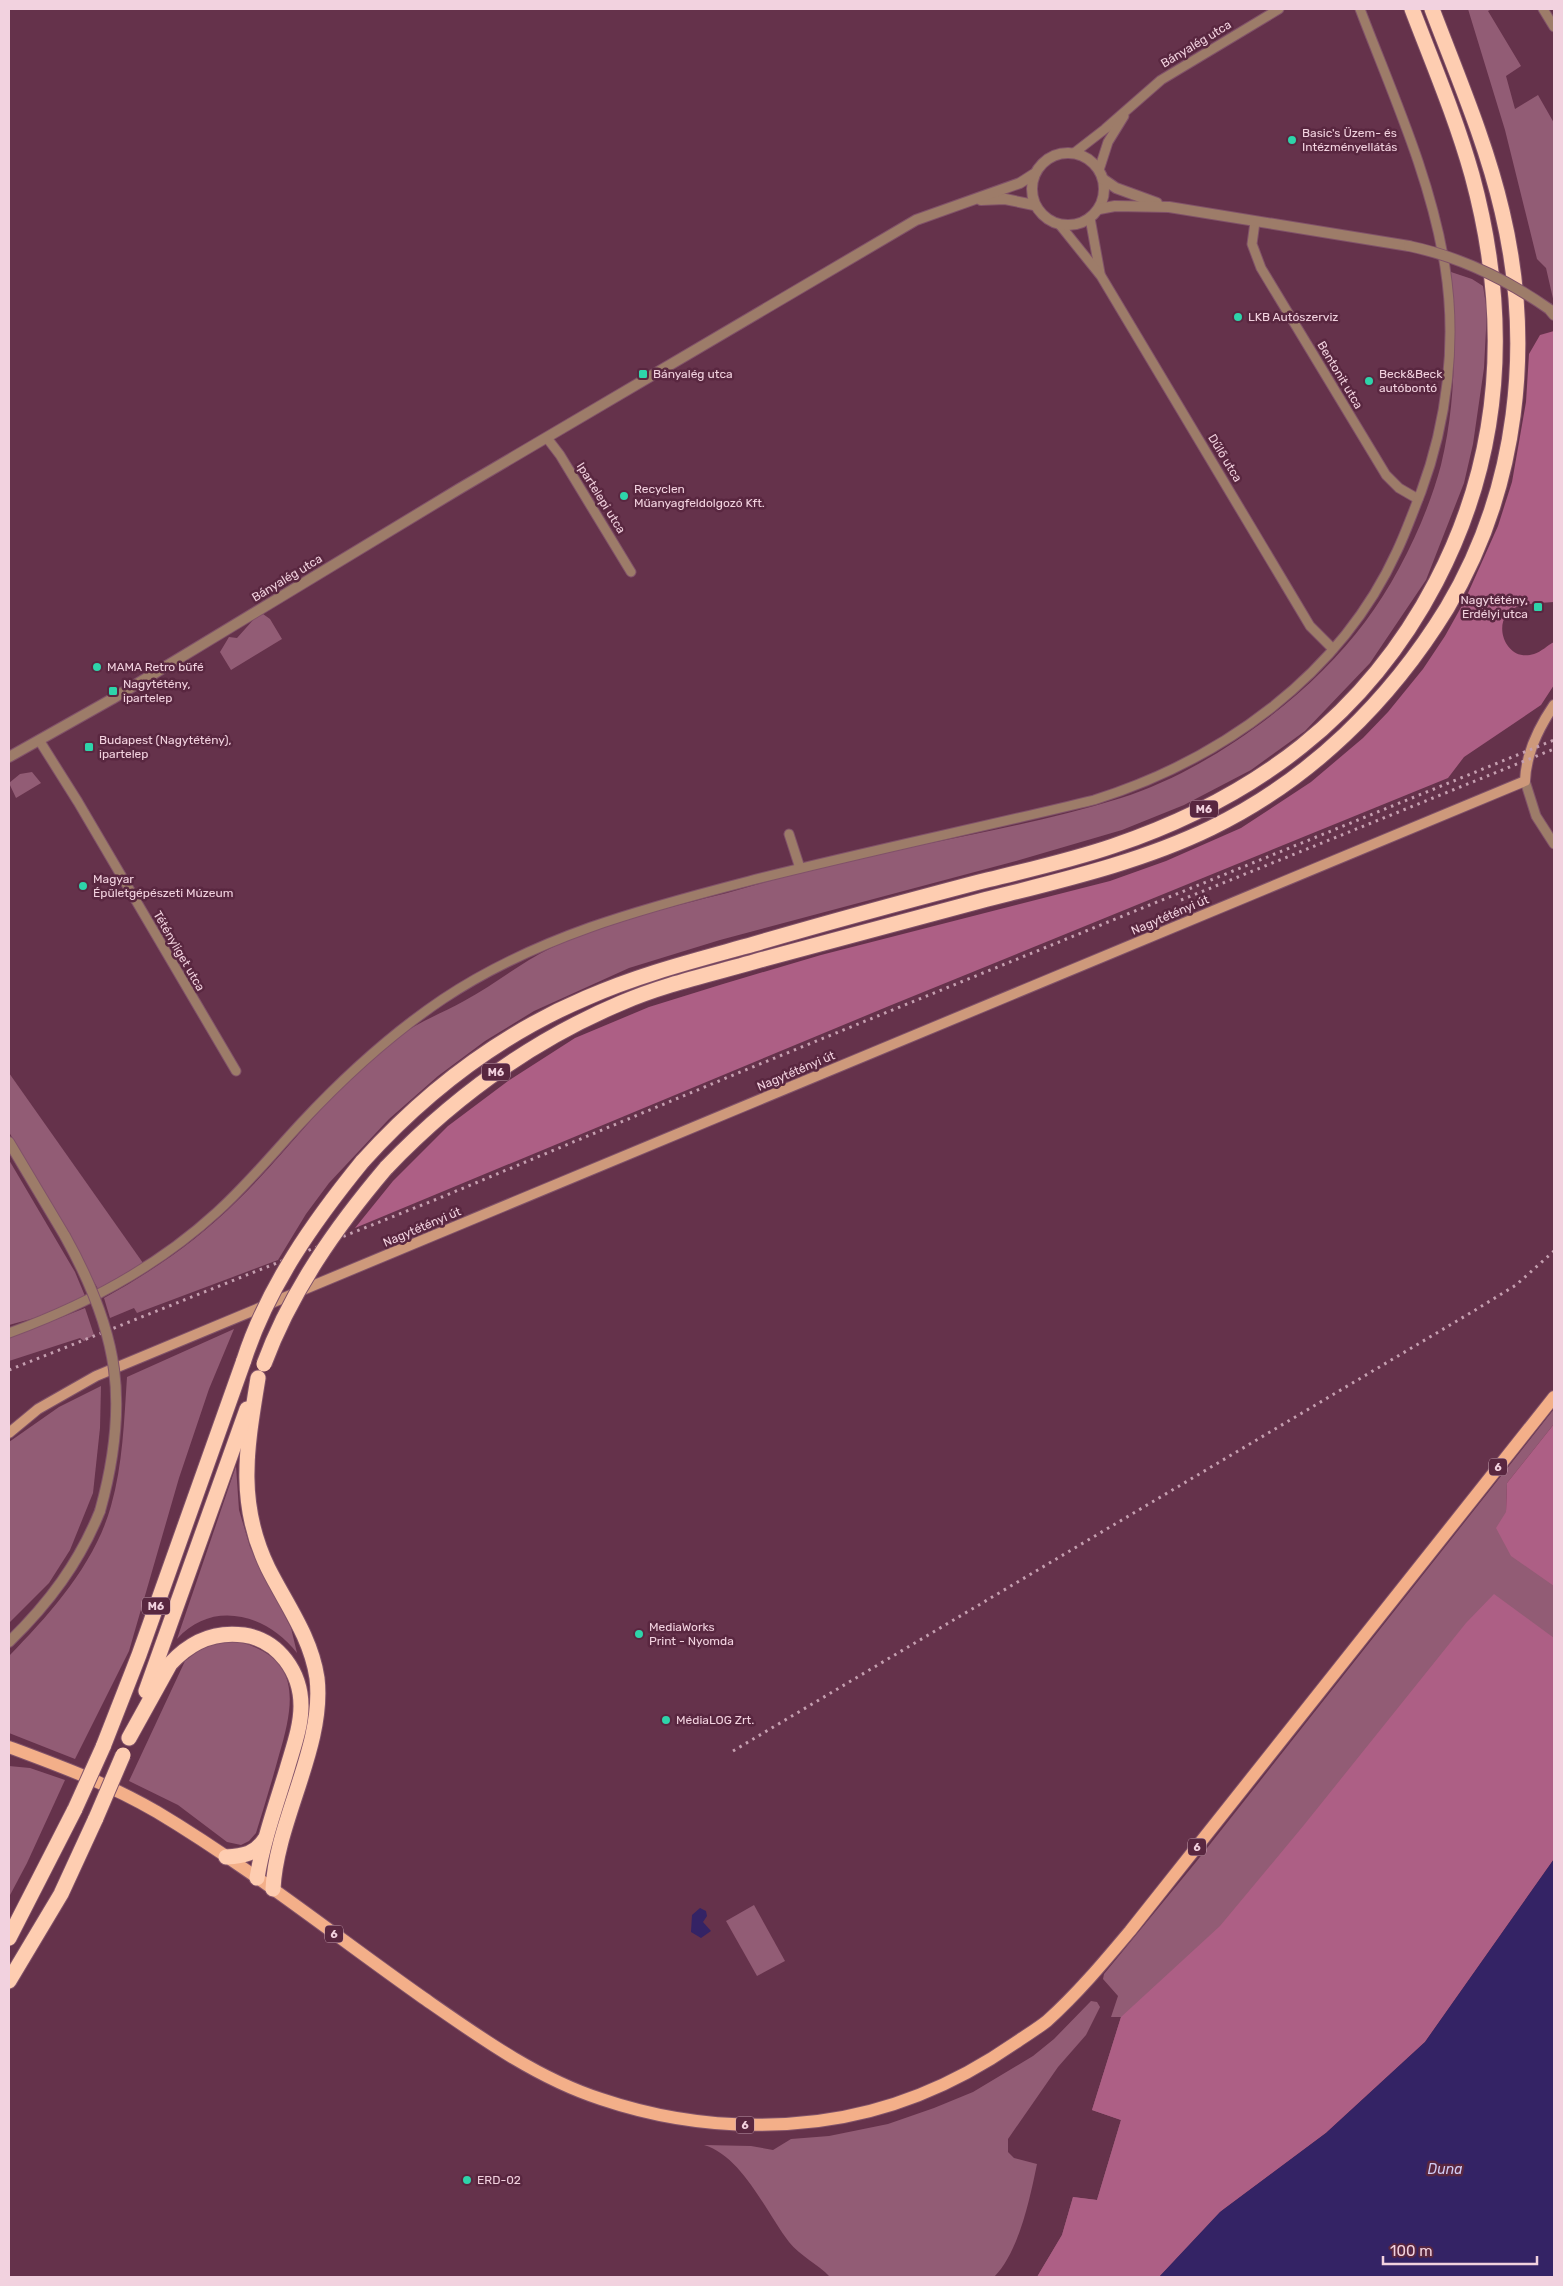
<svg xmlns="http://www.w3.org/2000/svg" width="1563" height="2286" viewBox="0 0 1563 2286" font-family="Rubik,sans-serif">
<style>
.green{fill:#925c75}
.forest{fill:#ad5f85}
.water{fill:#342365}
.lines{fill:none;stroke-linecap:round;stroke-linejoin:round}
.minor-casing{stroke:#815269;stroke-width:11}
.tertiary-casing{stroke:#815269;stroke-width:12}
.secondary-casing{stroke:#815269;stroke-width:12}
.primary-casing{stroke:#815269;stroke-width:14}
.motorway-casing{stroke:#815269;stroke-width:17}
.minor{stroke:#9d7c69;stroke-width:9}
.tertiary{stroke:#9d7c69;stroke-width:10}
.secondary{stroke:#ce997b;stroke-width:10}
.primary{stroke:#f3af89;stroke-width:12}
.motorway{stroke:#fecdb1;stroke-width:15}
.rail{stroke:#c59fb0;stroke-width:3;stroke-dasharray:2.5 5;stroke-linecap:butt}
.tertiary-bridge-casing{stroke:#815269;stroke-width:12;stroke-linecap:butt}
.motorway-bridge-casing{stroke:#815269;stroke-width:17;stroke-linecap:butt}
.tertiary-bridge{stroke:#9d7c69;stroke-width:10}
.motorway-bridge{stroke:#fecdb1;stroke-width:15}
.poi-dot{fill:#2ed4aa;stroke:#592740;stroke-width:2}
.labels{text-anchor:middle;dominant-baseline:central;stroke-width:5;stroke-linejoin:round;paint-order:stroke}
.shield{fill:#592740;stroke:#c49faf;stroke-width:1}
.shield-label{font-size:11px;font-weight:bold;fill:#f2d2df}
.street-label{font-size:12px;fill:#f2d2df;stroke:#592740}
.poi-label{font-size:12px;fill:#f2d2df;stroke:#592740;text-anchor:start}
.water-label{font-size:14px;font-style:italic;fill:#d1ccf5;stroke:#592740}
</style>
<rect width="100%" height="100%" fill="#65324b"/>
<!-- green -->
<g class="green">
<polygon points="1468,9 1492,9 1488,11 1521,66 1506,76 1515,109 1538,95 1554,123 1554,303 1546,268 1537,259 1505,130"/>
<path d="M1451,272L1472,279L1483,286L1487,311L1484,368L1473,444L1464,483L1426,580L1370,663L1305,731L1251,770L1184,805L1122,830L1016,861L720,940L629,968L534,1011L485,1041L438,1076L389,1119L329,1183L306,1214L278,1260L137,1313L134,1308L110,1318L104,1298C153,1271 198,1240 238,1200C284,1155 322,1102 371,1060C384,1048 399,1035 415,1026C431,1017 448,1010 464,1001C494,985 520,963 551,948C606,922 667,908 727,893C756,885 786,876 816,868C917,843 1021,829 1121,798C1210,770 1310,696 1365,622C1398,578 1427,518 1441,465C1457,399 1455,339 1451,272Z"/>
<polygon points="263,614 270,619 282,639 231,670 220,652 229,637 237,638 254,619"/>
<polygon points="32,772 41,783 16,798 9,783 20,774"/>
<polygon points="9,1073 143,1263 98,1289 9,1132"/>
<polygon points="9,1160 75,1272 85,1296 38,1317 9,1325"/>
<polygon points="85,1308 94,1335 84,1341 80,1338 9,1361 9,1338"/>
<path d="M234,1329L209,1389L179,1478L129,1651L75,1759L9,1733V1656C50,1614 95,1564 111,1506C123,1464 124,1421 127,1377Z"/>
<polygon points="101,1386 100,1428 93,1493 70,1550 49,1583 9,1623 9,1442 59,1407"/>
<polygon points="1554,1409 1554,1424 1507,1483 1506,1511 1554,1450 1554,1859 1159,2277 1037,2277 1062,2235 1073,2197 1097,2200 1121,2120 1092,2110 1121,2017 1111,2017 1118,1996 1103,1979 1104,1974 1196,1862"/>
<path d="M236,1466L239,1510L250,1547L291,1628L297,1653C267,1614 212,1599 177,1639Z"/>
<path d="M227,1639C300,1653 297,1695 279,1755C272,1781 264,1807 256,1833L249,1841L241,1845L227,1842L178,1805L129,1781L185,1661L207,1644Z"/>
<polygon points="9,1766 30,1768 65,1780 27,1863 9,1897"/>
<polygon points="754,1905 785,1961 757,1976 726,1921"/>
<path d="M1091,2001L1097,2002L1100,2007L1086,2035L1058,2067L1008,2139V2152L1014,2158L1037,2164C1030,2198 1019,2252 994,2277H830C818,2264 800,2256 789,2242C766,2212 742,2156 704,2145L751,2146L773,2150L791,2139L829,2136L888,2124L934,2108L973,2092L1033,2056L1054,2039Z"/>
</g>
<!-- forest -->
<g class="forest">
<path d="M1554,331V602C1543,603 1530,603 1519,606C1488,616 1504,664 1534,654C1541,652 1548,645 1554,642V685L1541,705L1464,757L1448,778L889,1006L355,1228L393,1181L448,1126L508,1081L575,1038L649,1007L723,984L821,955L1110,881L1166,861L1241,828L1311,782L1363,738L1388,712L1423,669L1445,636L1464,602L1498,526L1512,482L1526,402L1529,354L1540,335Z"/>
<polygon points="1554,1424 1554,1586 1511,1556 1496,1528 1506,1512 1507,1483"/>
<polygon points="1494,1594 1554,1638 1554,1859 1425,2042 1326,2133 1220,2212 1159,2277 1037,2277 1062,2235 1073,2197 1097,2200 1121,2120 1092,2110 1121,2017 1220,1926 1304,1825 1466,1623"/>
</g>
<!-- water -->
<g class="water">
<polygon points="1554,1859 1554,2277 1159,2277 1220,2212 1326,2133 1425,2042"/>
<polygon points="700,1908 706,1911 707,1916 703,1922 711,1931 701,1938 691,1932 692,1915"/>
</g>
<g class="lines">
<defs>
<g id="minor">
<polyline points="1543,9 1554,27"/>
<polyline points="1074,153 1105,129 1161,80 1279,9"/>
<polyline points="1099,170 1108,142 1124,116"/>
<polyline points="1090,218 1100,273"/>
<polyline points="1255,222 1252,244 1261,268 1386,475 1399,488 1418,499"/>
<polyline points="1060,225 1101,276 1310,626 1333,649"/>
<polyline points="547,438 560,455 631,572"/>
<polyline points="39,740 78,802 236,1071"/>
<polyline points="1525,781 1536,816 1554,844"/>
<polyline points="789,834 800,868"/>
<path d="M9,1333C86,1305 156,1268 217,1212C248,1184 274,1152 302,1122C345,1076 391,1034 443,999C536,937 641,909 749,881C863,852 979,828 1094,800C1221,760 1340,676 1397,551C1406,532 1413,512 1421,492C1447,422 1457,342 1445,267C1431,178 1392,93 1360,9"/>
</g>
<g id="tertiary">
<circle cx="1068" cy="189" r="36"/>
<polyline points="1103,179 1116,188 1157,203"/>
<polyline points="981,200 1005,199 1034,205"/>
<polyline points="1099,209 1115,206 1169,207 1409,246"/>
<polyline points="1549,309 1554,315"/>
<polyline points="9,757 112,699 459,489 916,220 1020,183 1034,174"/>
<polyline points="9,1142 65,1236"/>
<path d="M9,1642C49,1603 79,1563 100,1511"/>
</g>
<path id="secondary" d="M9,1433L38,1409L96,1376L1525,781C1526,754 1539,727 1554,705"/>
<path id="primary" d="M9,1747C60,1766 109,1784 157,1812C249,1867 334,1935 422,1997C478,2036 536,2078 601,2099C672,2123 745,2130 818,2121C890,2112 956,2084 1015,2043C1025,2036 1037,2029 1047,2021C1077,1994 1104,1962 1130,1931L1554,1397"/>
<g id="motorway">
<path d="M362,1162C425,1092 499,1035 586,998C640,974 697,960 754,944C829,922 903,902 979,882C1024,871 1069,861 1113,846C1255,798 1366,716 1436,582C1504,452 1510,315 1472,175C1456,118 1433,64 1412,9"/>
<path d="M386,1168C454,1097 531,1041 621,1003C667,983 717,973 764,959C836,939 908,920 980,901C1058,881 1139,863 1211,828C1310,780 1390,701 1447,608C1518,489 1534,345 1502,211C1486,142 1457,75 1432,9"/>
<path d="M258,1378C247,1446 236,1502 268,1568C286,1604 311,1637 317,1678C325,1746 276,1821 273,1889"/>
<polyline points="146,1691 247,1409"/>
<path d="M129,1738L170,1664C190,1642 215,1631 244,1635C279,1640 301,1673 301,1706C301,1727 293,1748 287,1769C276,1805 263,1841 257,1878"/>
<polyline points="103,1747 139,1655 244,1360"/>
<path d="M226,1857C244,1856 255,1854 265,1839"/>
<polyline points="9,1938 75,1809"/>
<polyline points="9,1981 61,1894 96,1818"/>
</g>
</defs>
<!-- minor casing -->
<use href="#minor" class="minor-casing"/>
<!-- tertiary casing -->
<use href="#tertiary" class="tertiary-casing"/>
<!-- secondary casing -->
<use href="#secondary" class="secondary-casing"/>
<!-- primary casing -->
<use href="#primary" class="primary-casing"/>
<!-- motorway casing -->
<use href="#motorway" class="motorway-casing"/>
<!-- minor -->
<use href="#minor" class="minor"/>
<!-- tertiary -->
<use href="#tertiary" class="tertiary"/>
<!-- secondary -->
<use href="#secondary" class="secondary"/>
<!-- primary -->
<use href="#primary" class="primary"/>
<!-- motorway -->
<use href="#motorway" class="motorway"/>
<!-- rail -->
<g class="rail">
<polyline points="1181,900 1554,749"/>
<polyline points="9,1370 442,1197 738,1073 1554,740"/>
<polyline points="733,1751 1472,1312 1516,1285 1554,1251"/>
</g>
<defs>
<g id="tertiary-bridge">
<path d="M1409,246C1461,257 1506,279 1549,309"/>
<path d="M65,1236C119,1333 130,1403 100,1511"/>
</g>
<g id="motorway-bridge">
<path d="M244,1360C268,1286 314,1221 362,1162"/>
<path d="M264,1364C291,1291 336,1227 386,1168"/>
<polyline points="75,1809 103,1747"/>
<polyline points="96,1818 123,1755"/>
</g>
</defs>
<!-- tertiary-bridge casing -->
<use href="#tertiary-bridge" class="tertiary-bridge-casing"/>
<!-- motorway-bridge casing -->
<use href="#motorway-bridge" class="motorway-bridge-casing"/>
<!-- tertiary-bridge -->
<use href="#tertiary-bridge" class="tertiary-bridge"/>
<!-- motorway-bridge -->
<use href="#motorway-bridge" class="motorway-bridge"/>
</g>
<!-- markers -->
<g class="poi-dot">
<circle cx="1292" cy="140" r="5"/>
<circle cx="1238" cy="317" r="5"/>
<rect x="638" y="369" width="10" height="10" rx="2.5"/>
<circle cx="1369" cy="381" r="5"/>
<circle cx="624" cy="496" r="5"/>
<rect x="1533" y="602" width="10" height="10" rx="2.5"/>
<circle cx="97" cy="667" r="5"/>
<rect x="108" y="686" width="10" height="10" rx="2.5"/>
<rect x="84" y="742" width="10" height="10" rx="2.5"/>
<circle cx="83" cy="886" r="5"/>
<circle cx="639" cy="1634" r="5"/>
<circle cx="666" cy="1720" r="5"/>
<circle cx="467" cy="2180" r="5"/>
</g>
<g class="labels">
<!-- shield labels -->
<g class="shield">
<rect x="1190" y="800.5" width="28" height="17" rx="4"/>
<rect x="482" y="1063.5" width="28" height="17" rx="4"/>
<rect x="1489" y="1458.5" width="18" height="17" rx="4"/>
<rect x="142" y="1597.5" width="28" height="17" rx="4"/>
<rect x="1188" y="1838.5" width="18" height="17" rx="4"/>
<rect x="325" y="1925.5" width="18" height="17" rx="4"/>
<rect x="736" y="2116.5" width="18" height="17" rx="4"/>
</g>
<g class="shield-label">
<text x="1204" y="809">M6</text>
<text x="496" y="1072">M6</text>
<text x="1498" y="1467">6</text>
<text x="156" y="1606">M6</text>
<text x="1197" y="1847">6</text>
<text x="334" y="1934">6</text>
<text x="745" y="2125">6</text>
</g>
<!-- street labels -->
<g class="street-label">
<text transform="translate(1196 44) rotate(-31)">Bányalég utca</text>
<text transform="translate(1340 375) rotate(59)">Bentonit utca</text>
<text transform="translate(1225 458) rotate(59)">Dűlő utca</text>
<text transform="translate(601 498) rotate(58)">Ipartelepi utca</text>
<text transform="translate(287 578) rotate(-31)">Bányalég utca</text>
<text transform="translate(1170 915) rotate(-23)">Nagytétényi út</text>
<text transform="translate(179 951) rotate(60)">Tétényliget utca</text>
<text transform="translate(796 1071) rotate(-23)">Nagytétényi út</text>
<text transform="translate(422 1227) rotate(-23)">Nagytétényi út</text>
</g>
<!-- poi labels -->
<g class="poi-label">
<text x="1302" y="133">Basic's Üzem- és<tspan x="1302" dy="14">Intézményellátás</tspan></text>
<text x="1248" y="317">LKB Autószerviz</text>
<text x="653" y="374">Bányalég utca</text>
<text x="1379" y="374">Beck&amp;Beck<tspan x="1379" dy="14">autóbontó</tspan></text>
<text x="634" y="489">Recyclen<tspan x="634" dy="14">Műanyagfeldolgozó Kft.</tspan></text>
<text x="1528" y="600" text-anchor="end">Nagytétény,<tspan x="1528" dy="14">Erdélyi utca</tspan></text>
<text x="107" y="667">MAMA Retro büfé</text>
<text x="123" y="684">Nagytétény,<tspan x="123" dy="14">ipartelep</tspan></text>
<text x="99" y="740">Budapest (Nagytétény),<tspan x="99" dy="14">ipartelep</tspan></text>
<text x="93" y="879">Magyar<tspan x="93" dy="14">Épületgépészeti Múzeum</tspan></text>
<text x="649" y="1627">MediaWorks<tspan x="649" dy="14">Print - Nyomda</tspan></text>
<text x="676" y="1720">MédiaLOG Zrt.</text>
<text x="477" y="2180">ERD-02</text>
</g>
<!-- water labels -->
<g class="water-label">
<text x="1445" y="2169">Duna</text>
</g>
</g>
<!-- border -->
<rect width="1563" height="2286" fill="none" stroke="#f2d2df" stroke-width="20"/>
<!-- scale -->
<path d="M1383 2256v8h154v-8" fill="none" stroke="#f2d2df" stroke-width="2.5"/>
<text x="1390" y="2256" font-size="15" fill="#f2d2df" stroke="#592740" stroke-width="4" paint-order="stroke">100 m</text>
</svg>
